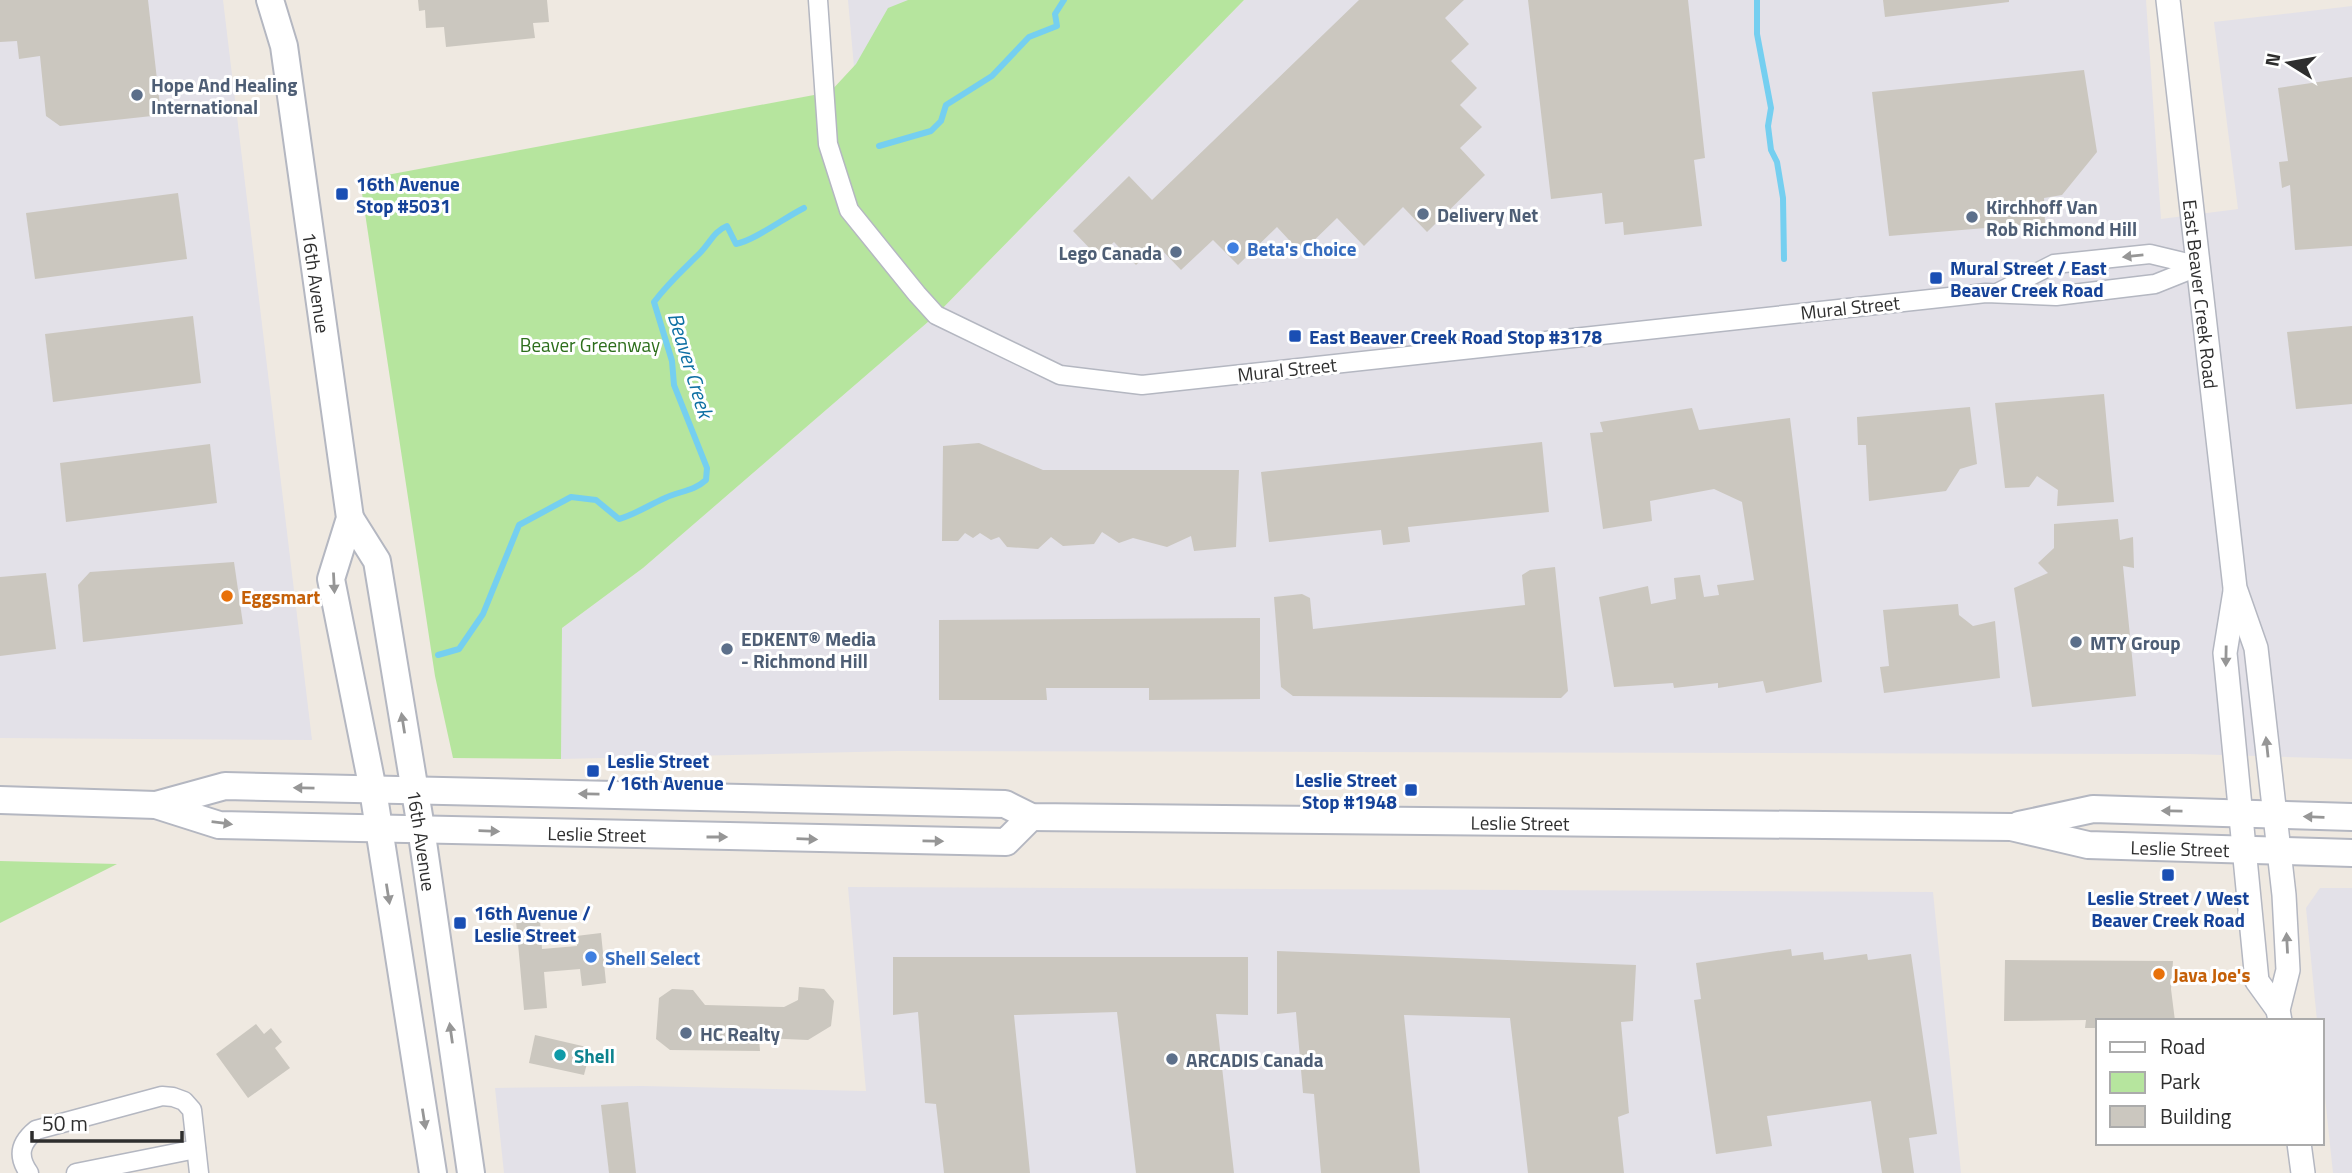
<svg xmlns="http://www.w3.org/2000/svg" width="2352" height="1173" viewBox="0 0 2352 1173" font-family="'Titillium Web',sans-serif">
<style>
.industrial{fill:#e3e1e8}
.green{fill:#b6e59e}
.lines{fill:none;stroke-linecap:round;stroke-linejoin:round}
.stream{stroke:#75cff0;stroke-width:6}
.building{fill:#cbc7bf}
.minor-casing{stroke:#b4b7c1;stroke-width:21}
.tertiary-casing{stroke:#b4b7c1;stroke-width:26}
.secondary-casing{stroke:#b4b7c1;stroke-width:30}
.minor{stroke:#fff;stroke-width:18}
.tertiary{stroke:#fff;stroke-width:23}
.secondary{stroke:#fff;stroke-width:26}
.oneway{fill:#969696}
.service-dot{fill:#5c6f8a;stroke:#fff;stroke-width:2.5}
.transit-dot{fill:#1a4fb4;stroke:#fff;stroke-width:2.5}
.shop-dot{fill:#3f7fe0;stroke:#fff;stroke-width:2.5}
.food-dot{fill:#e8710a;stroke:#fff;stroke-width:2.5}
.culture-dot{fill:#0f9aa8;stroke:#fff;stroke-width:2.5}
.labels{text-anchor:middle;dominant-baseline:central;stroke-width:6;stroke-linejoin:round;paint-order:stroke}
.service-label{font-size:19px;font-weight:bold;fill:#4e5e75;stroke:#fff;text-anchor:start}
.transit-label{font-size:19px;font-weight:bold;fill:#164399;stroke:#fff;text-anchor:start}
.shop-label{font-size:19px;font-weight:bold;fill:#366cbe;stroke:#fff;text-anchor:start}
.street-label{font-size:19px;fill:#2e2e2e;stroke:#fff}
.park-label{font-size:19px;fill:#2c6e1b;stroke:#fff}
.food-label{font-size:19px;font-weight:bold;fill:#c56008;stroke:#fff;text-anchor:start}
.culture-label{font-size:19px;font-weight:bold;fill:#0d838f;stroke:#fff;text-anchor:start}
.water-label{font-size:21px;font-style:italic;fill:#0d6fa3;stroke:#fff}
</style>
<rect width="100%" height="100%" fill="#efe9e1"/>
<!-- industrial -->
<g class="industrial">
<polygon points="0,0 223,0 312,740 0,738"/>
<polygon points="848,0 915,0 854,67"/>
<polygon points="1244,0 2146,0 2161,219 2238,209 2214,22 2352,6 2352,759 2190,754 897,751 561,759 562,628 643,568 936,315"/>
<polygon points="848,887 1933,892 1961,1173 504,1173 495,1088 642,1086 866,1091"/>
<polygon points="2320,888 2352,888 2352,1173 2333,1173 2322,1069 2322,1021 2317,1021 2306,908"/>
</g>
<!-- green -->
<g class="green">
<polygon points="908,0 1244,0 936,315 643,568 562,628 561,759 453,758 435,676 360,180 830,92 856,64 888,8"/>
<polygon points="0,861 117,864 0,923"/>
</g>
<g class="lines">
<!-- stream -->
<g class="stream">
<polyline points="1757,0 1757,34 1771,108 1768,126 1771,150 1777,162 1783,198 1784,259"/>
<polyline points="879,146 931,131 941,121 946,105 992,76 1029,37 1057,26 1055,14 1064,0"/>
<path d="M438,655L459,649L483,614L519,525L571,497L596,500L619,519C636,514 649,505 665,498C680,491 694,491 706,480L707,468L674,385L672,361L654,302C670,281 682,271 700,253C710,243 714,231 727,226L736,244C755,240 784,218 804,208"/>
</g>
</g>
<!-- building -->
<g class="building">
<polygon points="0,0 148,0 161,115 60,126 46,116 40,56 19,59 17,41 0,42"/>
<polygon points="418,0 547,0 549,22 533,23 535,38 446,47 444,27 426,28 425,10 419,11"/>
<polygon points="1359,0 1464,0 1445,18 1469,44 1451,61 1477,88 1460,105 1482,127 1460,148 1485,175 1427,232 1403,207 1364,246 1337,218 1301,253 1277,227 1238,265 1213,240 1181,270 1157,245 1136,265 1114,242 1098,257 1073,231 1129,176 1152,200"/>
<polygon points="1528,0 1688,0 1705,158 1694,160 1702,226 1624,235 1623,222 1605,224 1602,193 1551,199"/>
<polygon points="1883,0 2009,0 2009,2 1885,17"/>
<polygon points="2084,70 2097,152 2062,195 2044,198 2045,223 1889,236 1872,92"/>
<polygon points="2352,77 2352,246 2295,250 2290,185 2282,188 2279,162 2288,161 2278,88"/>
<polygon points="178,193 187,259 35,279 26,213"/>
<polygon points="193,316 201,383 53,402 45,334"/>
<polygon points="2352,326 2352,404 2296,409 2287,332"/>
<polygon points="2104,394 2114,502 2057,506 2058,490 2037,476 2029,487 2005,488 1995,403"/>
<polygon points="1970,407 1977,464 1960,469 1946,491 1869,501 1866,445 1858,445 1857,417"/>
<polygon points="1692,408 1699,430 1790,418 1822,682 1766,693 1763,681 1718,688 1718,683 1674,688 1673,683 1614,687 1599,597 1648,586 1651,604 1676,599 1674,578 1700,575 1704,597 1719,595 1717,585 1754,580 1742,502 1714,489 1650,501 1652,521 1603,529 1590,433 1603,432 1600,422"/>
<polygon points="1542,442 1549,512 1408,527 1410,542 1383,545 1381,530 1269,542 1261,472"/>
<polygon points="979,443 1043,470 1239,470 1236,547 1194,551 1191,536 1167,547 1133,538 1119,543 1102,532 1094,544 1063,546 1051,537 1038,549 1007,547 999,537 991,540 980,533 973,538 965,533 958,541 942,541 943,446"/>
<polygon points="210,444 217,503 66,522 60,463"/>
<polygon points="2118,519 2120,540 2133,537 2134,568 2123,566 2136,696 2032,707 2014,588 2048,573 2038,563 2054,548 2054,524"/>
<polygon points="234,562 243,624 83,642 78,585 90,572"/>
<polygon points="1555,567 1568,691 1561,698 1293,696 1281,687 1274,597 1302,594 1310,598 1313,629 1525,605 1522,575 1530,570"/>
<polygon points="46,573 56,649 0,656 0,577"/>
<polygon points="1958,604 1959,615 1973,626 1995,621 2000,678 1884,693 1880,667 1889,666 1883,610"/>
<polygon points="1260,618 1260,699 1149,700 1149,688 1046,688 1047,700 939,700 939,620"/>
<polygon points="540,919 542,949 577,946 576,936 601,933 606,983 582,986 580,969 544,972 547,1008 524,1010 516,921"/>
<polygon points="1791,949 1792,956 1823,952 1824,960 1867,954 1868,960 1911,954 1937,1134 1909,1138 1914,1173 1882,1173 1871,1101 1767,1116 1772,1146 1716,1154 1694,1000 1701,999 1696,963"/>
<polygon points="1277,951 1636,965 1633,1021 1621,1022 1629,1113 1618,1117 1624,1173 1528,1173 1510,1018 1404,1015 1420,1173 1321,1173 1314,1094 1303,1093 1296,1012 1277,1014"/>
<polygon points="893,957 1248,957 1248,1015 1216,1014 1234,1173 1136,1173 1117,1012 1014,1015 1030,1173 944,1173 936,1104 925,1103 918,1012 893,1015"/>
<polygon points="2005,960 2173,961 2171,989 2175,1021 2098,1021 2098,1028 2085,1028 2086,1020 2004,1021"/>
<polygon points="799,987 824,989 834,1001 831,1026 808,1040 759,1038 760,1051 670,1050 656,1039 659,998 672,989 693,990 705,1005 784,1007 798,1000"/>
<polygon points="256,1024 264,1034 271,1028 282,1042 275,1048 290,1068 248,1098 216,1054"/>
<polygon points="535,1035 591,1048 584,1075 529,1063"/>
<polygon points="628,1102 636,1173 609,1173 601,1105"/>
</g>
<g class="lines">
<defs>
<g id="minor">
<polyline points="818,0 828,144 849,210 917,294 936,315 1060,375 1142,385 1986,293 2056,296 2155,284 2200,266"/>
<polyline points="1999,292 2054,264 2150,254 2200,266"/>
<path d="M29,1173C17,1156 20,1143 36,1130L162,1096L173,1097L184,1101L192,1110L199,1173"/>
<polyline points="76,1173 196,1149"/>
</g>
<g id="tertiary">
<path id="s1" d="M2168,0L2235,588L2256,648L2284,895L2288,970L2278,1010L2280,1021"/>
<polyline points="2235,591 2225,653 2257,981 2278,1010"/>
<polyline points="2299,1143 2303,1173"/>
</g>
<g id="secondary">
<path id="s2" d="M270,0L284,46L350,518L331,579L373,790L433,1173"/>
<path id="s3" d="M350,518L377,561L421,828L471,1173"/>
<path id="s4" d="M0,800L156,805L219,825L1006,842L1031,817"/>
<path id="s5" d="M156,805L225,786L1005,804L1031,817L2011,827L2088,845L2352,853"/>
<polyline points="2019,825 2093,809 2352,817"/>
</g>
</defs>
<!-- minor casing -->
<use href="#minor" class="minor-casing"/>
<!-- tertiary casing -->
<use href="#tertiary" class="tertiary-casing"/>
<!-- secondary casing -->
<use href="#secondary" class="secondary-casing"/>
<!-- minor -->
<use href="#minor" class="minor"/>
<!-- tertiary -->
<use href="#tertiary" class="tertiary"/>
<!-- secondary -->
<use href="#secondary" class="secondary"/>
</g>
<!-- one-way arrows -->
<defs><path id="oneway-solid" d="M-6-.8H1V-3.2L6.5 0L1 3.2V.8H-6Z" transform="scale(1.75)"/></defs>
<g class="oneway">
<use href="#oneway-solid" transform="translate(2133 256) rotate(174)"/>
<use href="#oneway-solid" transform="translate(334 583) rotate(87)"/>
<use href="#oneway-solid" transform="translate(2226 656) rotate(91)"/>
<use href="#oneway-solid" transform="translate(403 723) rotate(-99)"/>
<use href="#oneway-solid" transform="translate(2267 747) rotate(-96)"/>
<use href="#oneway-solid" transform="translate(304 788) rotate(-179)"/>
<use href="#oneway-solid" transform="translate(589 794) rotate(-179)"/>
<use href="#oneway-solid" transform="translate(2172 811) rotate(-179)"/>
<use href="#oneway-solid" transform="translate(2314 817) rotate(-178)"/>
<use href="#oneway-solid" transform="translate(222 823) rotate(7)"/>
<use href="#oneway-solid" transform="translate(489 831) rotate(2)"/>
<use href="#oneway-solid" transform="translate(717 837)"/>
<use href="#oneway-solid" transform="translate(807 839) rotate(2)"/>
<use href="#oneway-solid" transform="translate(933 841) rotate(1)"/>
<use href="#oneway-solid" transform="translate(388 894) rotate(81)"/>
<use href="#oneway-solid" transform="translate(2287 943) rotate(-93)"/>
<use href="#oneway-solid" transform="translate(451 1033) rotate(-98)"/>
<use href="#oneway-solid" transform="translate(424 1119) rotate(81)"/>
</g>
<!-- markers -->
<g class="service-dot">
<circle cx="137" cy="95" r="7"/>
<circle cx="1423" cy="214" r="7"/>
<circle cx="1972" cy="217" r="7"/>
<circle cx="1176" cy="252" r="7"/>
<circle cx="2076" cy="642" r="7"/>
<circle cx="727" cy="649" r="7"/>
<circle cx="686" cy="1033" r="7"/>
<circle cx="1172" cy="1059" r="7"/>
</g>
<g class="transit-dot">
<rect x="335" y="187" width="14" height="14" rx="3.5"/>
<rect x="1929" y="271" width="14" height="14" rx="3.5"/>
<rect x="1288" y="329" width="14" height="14" rx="3.5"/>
<rect x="586" y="764" width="14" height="14" rx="3.5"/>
<rect x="1404" y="783" width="14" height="14" rx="3.5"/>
<rect x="2161" y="868" width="14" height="14" rx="3.5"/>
<rect x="453" y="916" width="14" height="14" rx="3.5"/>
</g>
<g class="shop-dot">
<circle cx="1233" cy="248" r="7"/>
<circle cx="591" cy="957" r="7"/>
</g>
<g class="food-dot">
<circle cx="227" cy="596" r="7"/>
<circle cx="2159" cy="974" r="7"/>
</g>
<circle class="culture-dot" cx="560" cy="1055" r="7"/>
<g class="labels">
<!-- service labels -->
<g class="service-label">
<text x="151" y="84">Hope And Healing<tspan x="151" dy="22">International</tspan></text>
<text x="1986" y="206">Kirchhoff Van<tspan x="1986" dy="22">Rob Richmond Hill</tspan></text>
<text x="1437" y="214">Delivery Net</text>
<text x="1162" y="252" text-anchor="end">Lego Canada</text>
<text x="741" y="638">EDKENT® Media<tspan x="741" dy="22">- Richmond Hill</tspan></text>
<text x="2090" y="642">MTY Group</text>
<text x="700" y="1033">HC Realty</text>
<text x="1186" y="1059">ARCADIS Canada</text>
</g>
<!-- transit labels -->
<g class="transit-label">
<text x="356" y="183">16th Avenue<tspan x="356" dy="22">Stop #5031</tspan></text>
<text x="1950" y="267">Mural Street / East<tspan x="1950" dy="22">Beaver Creek Road</tspan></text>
<text x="1309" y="336">East Beaver Creek Road Stop #3178</text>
<text x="607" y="760">Leslie Street<tspan x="607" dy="22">/ 16th Avenue</tspan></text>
<text x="1397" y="779" text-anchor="end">Leslie Street<tspan x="1397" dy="22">Stop #1948</tspan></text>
<text x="2168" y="897" text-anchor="middle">Leslie Street / West<tspan x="2168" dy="22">Beaver Creek Road</tspan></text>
<text x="474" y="912">16th Avenue /<tspan x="474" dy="22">Leslie Street</tspan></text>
</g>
<!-- shop labels -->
<g class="shop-label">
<text x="1247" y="248">Beta's Choice</text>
<text x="605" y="957">Shell Select</text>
</g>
<!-- street labels -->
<g class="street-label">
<text stroke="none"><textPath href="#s2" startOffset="287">16th Avenue</textPath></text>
<text stroke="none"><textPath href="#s1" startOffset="296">East Beaver Creek Road</textPath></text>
<text transform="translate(1850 307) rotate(-6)">Mural Street</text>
<text transform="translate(1287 369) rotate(-6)">Mural Street</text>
<text stroke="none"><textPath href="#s5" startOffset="1370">Leslie Street</textPath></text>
<text stroke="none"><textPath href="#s4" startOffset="600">Leslie Street</textPath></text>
<text stroke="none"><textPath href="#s3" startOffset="334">16th Avenue</textPath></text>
<text stroke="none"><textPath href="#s5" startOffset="2032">Leslie Street</textPath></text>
</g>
<!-- park labels -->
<g class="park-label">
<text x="590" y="344">Beaver Greenway</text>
</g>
<!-- food labels -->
<g class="food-label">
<text x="241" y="596">Eggsmart</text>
<text x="2173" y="974">Java Joe's</text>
</g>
<!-- culture labels -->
<g class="culture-label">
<text x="574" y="1055">Shell</text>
</g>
<!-- water labels -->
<g class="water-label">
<text transform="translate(691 365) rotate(73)">Beaver Creek</text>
</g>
</g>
<!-- legend -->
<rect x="2096" y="1019" width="228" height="126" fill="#ffffff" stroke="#ababab" stroke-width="2"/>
<rect x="2110" y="1042" width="35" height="10" fill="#ffffff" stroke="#ababab" stroke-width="2"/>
<text x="2160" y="1054" font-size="21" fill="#2e2e2e">Road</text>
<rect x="2110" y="1072" width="35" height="21" fill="#b6e59e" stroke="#ababab" stroke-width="2"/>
<text x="2160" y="1089" font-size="21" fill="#2e2e2e">Park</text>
<rect x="2110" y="1106" width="35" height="21" fill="#cbc7bf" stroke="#ababab" stroke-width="2"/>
<text x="2160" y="1124" font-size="21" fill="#2e2e2e">Building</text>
<!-- north arrow -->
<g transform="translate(2289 63) rotate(281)" stroke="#ffffff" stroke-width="5" paint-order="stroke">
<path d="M0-5L12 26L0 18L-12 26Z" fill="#2e2e2e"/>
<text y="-10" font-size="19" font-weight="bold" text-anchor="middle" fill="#2e2e2e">N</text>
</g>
<!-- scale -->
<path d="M32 1131v10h150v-10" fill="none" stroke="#2e2e2e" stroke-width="3.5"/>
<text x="42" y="1131" font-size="21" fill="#2e2e2e" stroke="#ffffff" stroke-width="5" paint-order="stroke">50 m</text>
</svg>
